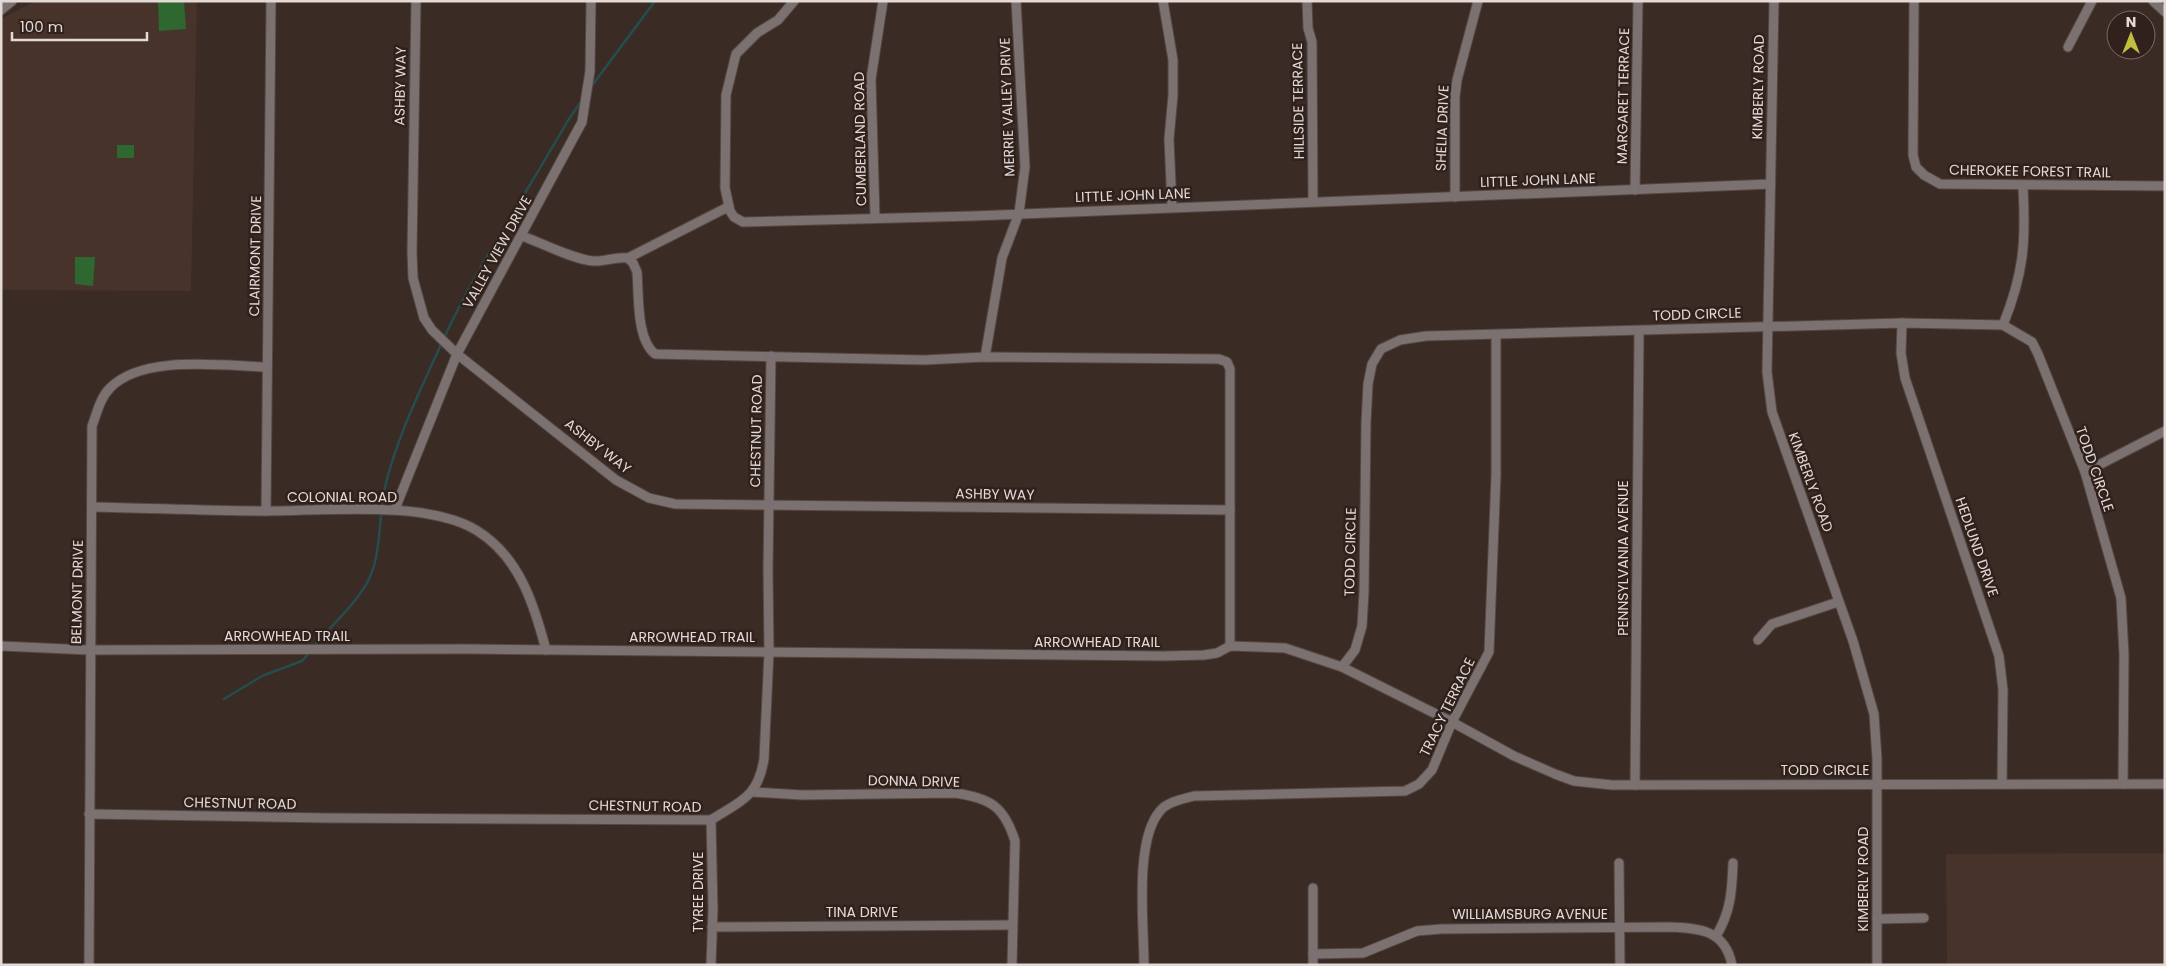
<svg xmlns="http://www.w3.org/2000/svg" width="2166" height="966" viewBox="0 0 2166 966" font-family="Poppins,sans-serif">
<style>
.built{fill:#48332a}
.green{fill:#2e6830}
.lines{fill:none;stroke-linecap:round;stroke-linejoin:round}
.stream{stroke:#254d4f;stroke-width:2.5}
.street-casing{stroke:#554741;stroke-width:11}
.street{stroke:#7a7170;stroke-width:9}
.labels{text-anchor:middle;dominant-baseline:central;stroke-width:5;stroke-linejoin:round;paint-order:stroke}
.street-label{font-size:14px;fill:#e3d9d5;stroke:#30211c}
</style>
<rect width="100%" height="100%" fill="#3a2b25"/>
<!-- built -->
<g class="built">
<polygon points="36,1 197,1 191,291 1,290 1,21 5,17"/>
<polygon points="2165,853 2165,965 1947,965 1946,854"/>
</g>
<!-- green -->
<g class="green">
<polygon points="158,1 184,1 186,29 159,31"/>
<rect x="117" y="145" width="17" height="13"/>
<polygon points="75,257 95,257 93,286 75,284"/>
</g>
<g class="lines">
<!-- stream -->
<g class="stream">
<polyline points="591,87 655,1"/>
<path d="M314,646C331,626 358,602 369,579C382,552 378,517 385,487C396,440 419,393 439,349C474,270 524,198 567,122L582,100"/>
<polyline points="224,699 262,676 302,661 309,653"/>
</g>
<defs>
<g id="street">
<polyline points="416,1 412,252 413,278 424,318 432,330 457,354 616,480 649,498 675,504 1230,510"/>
<polyline points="794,1 778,20 757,33 736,54 726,95 725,188 730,211 734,217 743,222 973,216 1771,184"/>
<polyline points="1163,1 1173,60 1173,95 1169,139 1172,207"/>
<polyline points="1307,1 1308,28 1312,42 1313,201"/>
<polyline points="1774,1 1767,372 1772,412 1853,641 1874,714 1877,759 1877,965"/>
<polyline points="1914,1 1913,155 1916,167 1924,175 1940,184 2165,186"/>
<polyline points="2153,1 2165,12"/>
<polyline points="1,10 12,1"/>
<polyline points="2068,47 2092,1"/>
<polyline points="1635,190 1638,1"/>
<polyline points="1455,197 1455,97 1457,80 1478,1"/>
<polyline points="875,217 871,79 883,1"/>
<path d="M522,236C542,243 572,259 593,261C605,262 616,256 628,258L728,207"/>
<path d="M628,258L633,263L637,272C639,295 636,339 655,354L924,360L985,357L1219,359L1227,362L1230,369V646"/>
<polyline points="1902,323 1901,353 1905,378 1999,656 2003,690 2002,784"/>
<path d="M2003,325C2024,273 2026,242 2023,187"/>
<polyline points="985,357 1002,258 1019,213 1025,167 1016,1"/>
<polyline points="2085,472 2165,431"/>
<path d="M92,507C150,508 208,511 266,511C324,511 426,500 476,530C519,556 534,604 546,650"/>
<polyline points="395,509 457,354 582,122 590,71 591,1"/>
<polyline points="266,511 271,1"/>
<polyline points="1758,640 1772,624 1838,602"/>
<polyline points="1,646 89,650 468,649 1164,656 1204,655 1217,653 1230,646 1285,648 1342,667 1452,722 1514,756 1555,774 1574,781 1612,785 2165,784"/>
<polyline points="1342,667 1355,650 1362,626 1364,592 1366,423 1368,384 1372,364 1381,349 1400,340 1426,336 1902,323 2003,325 2032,342 2038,354 2085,472 2121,598 2124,655 2123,784"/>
<polyline points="1635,785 1639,331"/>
<path d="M753,792L802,795L955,793C990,798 1004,806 1015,841L1012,965"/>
<path d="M89,814L327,818L711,820C741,801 758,797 764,759L769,652L768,569L771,356"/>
<polyline points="1619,863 1620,965"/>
<polyline points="1313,888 1313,965"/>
<polyline points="1877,919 1924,918"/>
<polyline points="712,927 1012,925"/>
<path d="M1716,936C1731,912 1732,890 1733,863"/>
<path d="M1313,954L1363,953L1417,931L1441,929L1669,927C1700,928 1725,930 1732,965"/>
<path d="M89,965L92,426C97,413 100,398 110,388C143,354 223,366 267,367"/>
<polyline points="711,965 713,910 711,820"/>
<path d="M1144,965C1144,925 1134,841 1160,811C1167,802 1183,799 1194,796L1405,791L1419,784L1432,770L1452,722L1489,652L1496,475V335"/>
</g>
</defs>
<!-- street casing -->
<use href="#street" class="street-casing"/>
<!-- street -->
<use href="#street" class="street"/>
</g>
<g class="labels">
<!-- street labels -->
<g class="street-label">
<text transform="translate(400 86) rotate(-89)">ASHBY WAY</text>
<text transform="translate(1758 87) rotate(-89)">KIMBERLY ROAD</text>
<text transform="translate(1623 96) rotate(-89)">MARGARET TERRACE</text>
<text transform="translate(1298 101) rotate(-91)">HILLSIDE TERRACE</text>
<text transform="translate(1007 107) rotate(-92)">MERRIE VALLEY DRIVE</text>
<text transform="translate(1442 128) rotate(-88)">SHELIA DRIVE</text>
<text transform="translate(860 139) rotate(-91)">CUMBERLAND ROAD</text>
<text transform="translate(2030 171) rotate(1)">CHEROKEE FOREST TRAIL</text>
<text transform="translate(1538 180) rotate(-2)">LITTLE JOHN LANE</text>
<text transform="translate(1133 195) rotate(-2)">LITTLE JOHN LANE</text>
<text transform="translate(497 252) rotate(-61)">VALLEY VIEW DRIVE</text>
<text transform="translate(255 256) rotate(-89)">CLAIRMONT DRIVE</text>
<text transform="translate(1697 314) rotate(-2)">TODD CIRCLE</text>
<text transform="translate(756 431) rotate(-89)">CHESTNUT ROAD</text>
<text transform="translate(598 446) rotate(38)">ASHBY WAY</text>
<text transform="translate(2095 469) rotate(71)">TODD CIRCLE</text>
<text transform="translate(1811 482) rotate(70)">KIMBERLY ROAD</text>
<text transform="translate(995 494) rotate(1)">ASHBY WAY</text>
<text x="342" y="497">COLONIAL ROAD</text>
<text transform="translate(1977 547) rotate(71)">HEDLUND DRIVE</text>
<text transform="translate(1350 552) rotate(-89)">TODD CIRCLE</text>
<text transform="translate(1623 558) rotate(-90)">PENNSYLVANIA AVENUE</text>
<text transform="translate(77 592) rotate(-89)">BELMONT DRIVE</text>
<text x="287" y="636">ARROWHEAD TRAIL</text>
<text x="692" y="637">ARROWHEAD TRAIL</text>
<text x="1097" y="642">ARROWHEAD TRAIL</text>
<text transform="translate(1447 707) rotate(-64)">TRACY TERRACE</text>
<text x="1825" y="770">TODD CIRCLE</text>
<text transform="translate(914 781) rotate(1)">DONNA DRIVE</text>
<text transform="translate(240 803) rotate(1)">CHESTNUT ROAD</text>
<text transform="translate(645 806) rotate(1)">CHESTNUT ROAD</text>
<text transform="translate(1863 879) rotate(-90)">KIMBERLY ROAD</text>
<text transform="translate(698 892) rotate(-90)">TYREE DRIVE</text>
<text x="862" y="912">TINA DRIVE</text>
<text x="1530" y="914">WILLIAMSBURG AVENUE</text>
</g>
</g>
<!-- border -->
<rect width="2166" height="966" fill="none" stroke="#e3d9d5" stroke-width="5"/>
<!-- north arrow -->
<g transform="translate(2131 35)"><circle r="24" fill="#30211c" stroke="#786b66"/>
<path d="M0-4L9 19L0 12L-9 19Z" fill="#c1bd3f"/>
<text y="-8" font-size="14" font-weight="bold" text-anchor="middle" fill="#e3d9d5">N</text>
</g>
<!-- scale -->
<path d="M12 32v8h135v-8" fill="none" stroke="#e3d9d5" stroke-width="2.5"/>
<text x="20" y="32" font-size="15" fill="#e3d9d5" stroke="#30211c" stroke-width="4" paint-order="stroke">100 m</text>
</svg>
